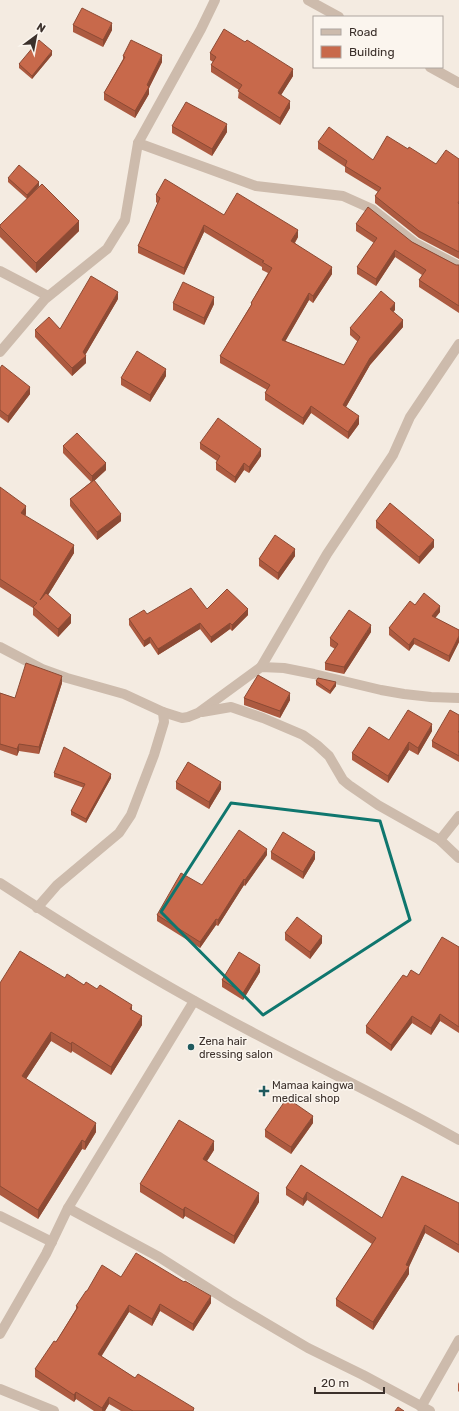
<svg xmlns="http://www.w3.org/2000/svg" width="459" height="1411" viewBox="0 0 459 1411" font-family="Rubik,sans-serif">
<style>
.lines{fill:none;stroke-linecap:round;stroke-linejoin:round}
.street{stroke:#cdbbac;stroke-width:10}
.wall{fill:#ac5a40}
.shaded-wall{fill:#8c4a34}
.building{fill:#c8694b;stroke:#8c4a34}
.marked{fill:none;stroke:#0f766e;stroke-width:3;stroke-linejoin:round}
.poi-dot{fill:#1f5a5e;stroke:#fbf5ee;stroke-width:1.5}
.labels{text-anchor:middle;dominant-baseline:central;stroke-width:3;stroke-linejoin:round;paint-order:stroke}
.poi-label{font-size:11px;fill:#3b302b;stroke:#fbf5ee;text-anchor:start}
</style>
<rect width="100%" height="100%" fill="#f4ebe1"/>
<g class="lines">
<!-- street -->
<g class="street">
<polyline points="308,0 339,17"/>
<polyline points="430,67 459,83"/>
<polyline points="138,143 256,186 343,196 372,209 415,243 459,266"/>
<polyline points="0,271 48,296"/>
<polyline points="0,352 45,299 107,249 125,220 138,143 201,29 215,0"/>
<polyline points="0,647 42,669 67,678 124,694 163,712 182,718 188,717 198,713 261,667 284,668 314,674 381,690 404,694 431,697 459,698"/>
<polyline points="261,667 327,554 393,455 410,417 459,344"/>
<polyline points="202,712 231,707 263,718 303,735 317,745 329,756 343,780 349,785 378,805 440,840 459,858"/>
<polyline points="440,840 459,816"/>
<path d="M0,883C81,936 164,986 250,1031C319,1068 391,1101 459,1140"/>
<polyline points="37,908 57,885 119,833 131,815 154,755 164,722 163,712"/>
<polyline points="68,1208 159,1257 230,1302 308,1348 363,1375 430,1411"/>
<polyline points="0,1216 52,1242"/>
<polyline points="0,1334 46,1254 68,1208 194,1001"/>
<polyline points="0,1389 54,1411"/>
<polyline points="421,1407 459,1340"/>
</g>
</g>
<!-- wall -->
<g class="wall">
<polygon points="73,25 112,30 103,47 73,32"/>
<polygon points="245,42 293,76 281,95 290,108 280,125 238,98 239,90 211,72 211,65 213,62 210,60 210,53"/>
<polygon points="52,55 32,79 19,68 19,64"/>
<polygon points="123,56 162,62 149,88 149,94 135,118 104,100 104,93 123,59"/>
<polygon points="172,126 227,132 212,156 172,133"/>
<polygon points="318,142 373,160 408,149 436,164 459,159 459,259 419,238 375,203 375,196 378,192 345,172 345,167 318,149"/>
<polygon points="8,178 39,186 33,193 79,231 36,273 0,237 0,225 27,199 8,182"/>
<polygon points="156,195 298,237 295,243 332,274 313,303 309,300 285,341 344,365 358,342 350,335 350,328 395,310 393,312 403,327 370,365 346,407 359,424 348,439 311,413 303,425 265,400 265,393 267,390 220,363 220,356 251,305 251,303 268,273 262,270 262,267 204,232 184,275 138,253 138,246 158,204 156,202"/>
<polygon points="356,224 412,242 456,265 459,265 459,313 419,287 419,280 422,275 395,257 376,286 357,274 357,267 374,243 356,231"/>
<polygon points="118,299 85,355 86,363 72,376 35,337 35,330 60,329"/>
<polygon points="173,303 214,304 204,325 173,310"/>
<polygon points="0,368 30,394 8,423 0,417"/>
<polygon points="166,376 150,402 121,385 121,378"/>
<polygon points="200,443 261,456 249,473 244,470 235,483 216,470 216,463 217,461 200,449"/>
<polygon points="63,446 106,470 94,481 121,521 97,540 70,506 70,499 91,482 63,453"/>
<polygon points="0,487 26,514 25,516 74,553 48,595 71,623 58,637 33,615 33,608 0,587"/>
<polygon points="376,521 434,547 419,564 376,528"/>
<polygon points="295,556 278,580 259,566 259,559"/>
<polygon points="415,605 440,612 435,618 459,630 459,642 449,662 414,644 409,651 389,635 389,628"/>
<polygon points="207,609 248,615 232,631 230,629 211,643 200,629 158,655 150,643 144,647 129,625 129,619 147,614"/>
<polygon points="371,632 344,674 325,670 325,663 335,649 330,646 330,638"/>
<polygon points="316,681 336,686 330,694 316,685"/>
<polygon points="62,683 39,754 19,751 17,756 0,750 0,693 15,698"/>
<polygon points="244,698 290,700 280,718 244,705"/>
<polygon points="459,715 459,762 432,747 432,741"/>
<polygon points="432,731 418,755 409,750 388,783 352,760 352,753 389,740"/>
<polygon points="54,773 111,778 86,823 71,815 71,811 84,788 54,777"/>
<polygon points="176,782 221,789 209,809 176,789"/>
<polygon points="271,852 315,859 303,879 271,859"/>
<polygon points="267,855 245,886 244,885 218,926 216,925 200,948 157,921 157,915 202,885"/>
<polygon points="285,933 322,943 310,959 285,940"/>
<polygon points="459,947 459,1033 440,1021 431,1035 412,1023 391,1051 366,1033 366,1026 407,977 419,975"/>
<polygon points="260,972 243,1000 222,987 222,980"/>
<polygon points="65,978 84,985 132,1011 142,1025 111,1075 72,1051 71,1053 51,1041 26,1079 96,1132 85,1150 82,1149 38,1219 0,1195 0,983"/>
<polygon points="313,1123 291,1154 265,1137 265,1130"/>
<polygon points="214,1150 207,1161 259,1202 234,1244 185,1216 183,1219 140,1192 140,1184"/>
<polygon points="301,1165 382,1218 459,1203 459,1253 425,1233 409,1266 409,1274 373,1330 336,1306 336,1299 372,1244 307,1200 303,1206 286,1195 286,1188"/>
<polygon points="121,1277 211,1303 193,1331 160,1311 152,1326 129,1312 101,1356 135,1378 194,1411 121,1411 109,1404 105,1411 94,1411 76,1399 74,1402 35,1377 35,1369 56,1342 76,1309 76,1306 87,1291"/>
<polygon points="459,1382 459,1392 458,1391 458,1384"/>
</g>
<!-- shaded-wall -->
<g class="shaded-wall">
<polygon points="112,23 112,30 103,47 103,40"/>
<polygon points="52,51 52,55 32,79 32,76"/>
<polygon points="162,55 162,62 149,88 149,94 135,118 135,111"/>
<polygon points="293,69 293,76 278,100 278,93"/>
<polygon points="290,101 290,108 280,125 280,118"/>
<polygon points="227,124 227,132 212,156 212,149"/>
<polygon points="39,182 39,186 27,199 27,195"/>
<polygon points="79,221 79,231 36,273 36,263"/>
<polygon points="204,225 204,232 184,275 184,268"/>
<polygon points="298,230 298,237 291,248 291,241"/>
<polygon points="395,250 395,257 376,286 376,279"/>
<polygon points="332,267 332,274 313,303 313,296"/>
<polygon points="118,292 118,299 84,357 86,356 86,363 72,376 72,368 83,352"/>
<polygon points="309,293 309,300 282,347 282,340"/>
<polygon points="214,297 214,304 204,325 204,318"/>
<polygon points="395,303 395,310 390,316 390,309"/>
<polygon points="403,320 403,327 370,365 343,412 343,405 370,358"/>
<polygon points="166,369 166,376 150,402 150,395"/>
<polygon points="30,387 30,394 8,423 8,416"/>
<polygon points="311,406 311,413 303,425 303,418"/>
<polygon points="359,416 359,424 348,439 348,432"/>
<polygon points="261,449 261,456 249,473 249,467"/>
<polygon points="106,463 106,470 92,483 92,476"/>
<polygon points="244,463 244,470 235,483 235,477"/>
<polygon points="26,506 26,514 21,521 21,513"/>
<polygon points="121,514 121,521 97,540 97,532"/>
<polygon points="434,540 434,547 419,564 419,557"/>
<polygon points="74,545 74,553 40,608 40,600"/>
<polygon points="295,549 295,556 278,580 278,573"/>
<polygon points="440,606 440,612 432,622 432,616"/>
<polygon points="248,609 248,615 232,631 232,625"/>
<polygon points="71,615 71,623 58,637 58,629"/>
<polygon points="200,623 200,629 158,655 158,649"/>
<polygon points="230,623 230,629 211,643 211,637"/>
<polygon points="371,625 371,632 344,674 344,667"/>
<polygon points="459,636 459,642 449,662 449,656"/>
<polygon points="150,637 150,643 144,647 144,641"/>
<polygon points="414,638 414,644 409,651 409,645"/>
<polygon points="62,676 62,683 39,754 39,747"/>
<polygon points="336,682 336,686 330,694 330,691"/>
<polygon points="290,693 290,700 280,718 280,711"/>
<polygon points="432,724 432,731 418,755 418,748"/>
<polygon points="409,742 409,750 388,783 388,776"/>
<polygon points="19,744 19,751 17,756 17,749"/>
<polygon points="111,774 111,778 86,823 86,819"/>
<polygon points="221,782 221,789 209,809 209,802"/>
<polygon points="267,849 267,855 245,886 245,880"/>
<polygon points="315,852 315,859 303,879 303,872"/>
<polygon points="244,879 244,885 218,926 218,920"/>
<polygon points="216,919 216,925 200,948 200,942"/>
<polygon points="322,936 322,943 310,959 310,952"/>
<polygon points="260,965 260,972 243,1000 243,993"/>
<polygon points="132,1005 132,1014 130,1009"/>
<polygon points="440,1014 440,1021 431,1035 431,1028"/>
<polygon points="142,1016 142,1025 111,1075 111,1067"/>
<polygon points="412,1016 412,1023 391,1051 391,1045"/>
<polygon points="51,1032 51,1041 22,1085 22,1076"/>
<polygon points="72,1042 72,1051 71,1053 71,1044"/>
<polygon points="313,1116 313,1123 291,1154 291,1147"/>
<polygon points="96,1123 96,1132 85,1150 85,1142"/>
<polygon points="82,1140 82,1149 38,1219 38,1210"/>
<polygon points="214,1141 214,1150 203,1167 203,1159"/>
<polygon points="307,1192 307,1200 303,1206 303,1199"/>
<polygon points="259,1193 259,1202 234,1244 234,1236"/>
<polygon points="185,1207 185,1216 183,1219 183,1210"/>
<polygon points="425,1225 425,1233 409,1267 409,1274 373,1330 373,1322 406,1265"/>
<polygon points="211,1296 211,1303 193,1331 193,1324"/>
<polygon points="160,1304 160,1311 152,1326 152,1319"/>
<polygon points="129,1305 129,1312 98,1362 98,1354"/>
<polygon points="76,1392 76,1399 74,1402 74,1395"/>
<polygon points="109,1397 109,1404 105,1411 102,1411 102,1408"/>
</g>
<!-- building -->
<g class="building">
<polygon points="82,8 112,23 103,40 73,25"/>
<polygon points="224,29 245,42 247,40 293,69 278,93 290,101 280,118 238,91 242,85 211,65 216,57 210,53"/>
<polygon points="39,40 52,51 32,76 19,64"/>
<polygon points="131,40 162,55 147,85 149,87 135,111 104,93 125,57 123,56"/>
<polygon points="186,102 227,124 212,149 172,126"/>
<polygon points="329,127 373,160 387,136 408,149 409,147 436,164 446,150 459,159 459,201 458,203 459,204 459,252 419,231 375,196 381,188 345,166 347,161 318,142"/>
<polygon points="19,165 39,182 27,195 8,178"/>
<polygon points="165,179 224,215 237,193 298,230 291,241 332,267 313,296 309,293 282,340 344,365 360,337 350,328 381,291 395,303 390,309 403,320 370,358 343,405 359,416 348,432 311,406 303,418 265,393 270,385 220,356 252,304 251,303 272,268 262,262 264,261 204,225 184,268 138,246 160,198 156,195"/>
<polygon points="42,184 79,221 36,263 0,227 0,225"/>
<polygon points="368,207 412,242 456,265 459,265 459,306 419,280 426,270 395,250 376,279 357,267 377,238 356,224"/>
<polygon points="91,276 118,292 83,352 86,356 72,368 35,330 49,317 60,329"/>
<polygon points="183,282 214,297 204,318 173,303"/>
<polygon points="137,351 166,369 150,395 121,378"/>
<polygon points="2,365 30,387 8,416 0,410 0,368"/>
<polygon points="218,418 261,449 249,467 244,463 235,477 216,463 220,456 200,443"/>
<polygon points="77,433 106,463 92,476 63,446"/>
<polygon points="94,480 121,514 97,532 70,499"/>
<polygon points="0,487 26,506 21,513 74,545 40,600 46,593 71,615 58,629 33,607 37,603 0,579"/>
<polygon points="390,503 434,540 419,557 376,521"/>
<polygon points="275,535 295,549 278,573 259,559"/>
<polygon points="191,588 207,609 227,589 248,609 232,625 230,623 211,637 200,623 158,649 150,637 144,641 129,619 144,610 147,614"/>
<polygon points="424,593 440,606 432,616 459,630 459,636 449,656 414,638 409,645 389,628 410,601 415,605"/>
<polygon points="349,610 371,625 344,667 325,663 338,644 330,638"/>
<polygon points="26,663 62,676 39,747 19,744 17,749 0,744 0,693 15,698"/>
<polygon points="258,675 290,693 280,711 244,698"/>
<polygon points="318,678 336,682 330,691 316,681"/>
<polygon points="408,710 432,724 418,748 409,742 388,776 352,753 369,727 389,740"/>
<polygon points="450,710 459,715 459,731 458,732 459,732 459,756 432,741"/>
<polygon points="64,747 111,774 86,819 71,811 85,784 54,773"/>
<polygon points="188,762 221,782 209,802 176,782"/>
<polygon points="239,830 267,849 245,880 244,879 218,920 216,919 200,942 157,915 181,873 202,885"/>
<polygon points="283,832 315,852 303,872 271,852"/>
<polygon points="297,917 322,936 310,952 285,933"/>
<polygon points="442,937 459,947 459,1027 440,1014 431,1028 412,1016 391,1045 366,1026 403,975 407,977 411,970 419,975"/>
<polygon points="20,951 65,978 67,974 84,985 86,982 97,989 100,985 132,1005 130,1009 142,1016 111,1067 72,1042 71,1044 51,1032 22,1076 96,1123 85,1142 82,1140 38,1210 0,1186 0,983"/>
<polygon points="239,952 260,965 243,993 222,980"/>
<polygon points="287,1098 313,1116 291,1147 265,1130"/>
<polygon points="179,1120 214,1141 203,1159 259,1193 234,1236 185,1207 183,1210 140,1184"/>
<polygon points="301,1165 382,1218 402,1176 459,1203 459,1245 425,1225 406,1265 409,1266 373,1322 336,1299 376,1238 307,1192 303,1199 286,1188"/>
<polygon points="136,1253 184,1282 185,1281 211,1296 193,1324 160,1304 152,1319 129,1305 98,1354 135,1378 138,1374 194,1408 193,1411 133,1411 109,1397 102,1408 76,1392 74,1395 35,1369 54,1341 56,1342 78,1307 76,1306 86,1291 87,1291 102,1265 121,1277"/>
<polygon points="398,1407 404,1411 395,1411"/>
</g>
<!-- marked area -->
<path class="marked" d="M231,803L380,821L410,920L263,1015L161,912Z"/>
<!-- markers -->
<g class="poi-dot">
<circle cx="191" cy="1047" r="4"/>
<path d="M262 1085h4v4h4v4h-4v4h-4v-4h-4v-4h4z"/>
</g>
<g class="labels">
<!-- poi labels -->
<g class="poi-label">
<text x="199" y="1041">Zena hair<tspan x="199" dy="13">dressing salon</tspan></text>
<text x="272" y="1085">Mamaa kaingwa<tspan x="272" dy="13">medical shop</tspan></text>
</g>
</g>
<!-- legend -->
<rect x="313" y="16" width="130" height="52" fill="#fbf5ee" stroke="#aea6a0"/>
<rect x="321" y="29" width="20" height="6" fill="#cdbbac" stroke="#aea6a0"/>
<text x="349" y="36" font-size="12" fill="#3b302b">Road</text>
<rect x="321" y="46" width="20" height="12" fill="#c8694b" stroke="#aea6a0"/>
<text x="349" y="56" font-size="12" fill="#3b302b">Building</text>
<!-- north arrow -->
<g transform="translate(36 36) rotate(32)" stroke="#fbf5ee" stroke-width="3" paint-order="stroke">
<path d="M0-3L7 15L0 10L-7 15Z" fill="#3b302b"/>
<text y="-6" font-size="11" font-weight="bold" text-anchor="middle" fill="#3b302b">N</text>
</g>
<!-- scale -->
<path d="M315 1387v6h69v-6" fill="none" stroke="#3b302b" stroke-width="2"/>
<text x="321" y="1387" font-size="12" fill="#3b302b" stroke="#fbf5ee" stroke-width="3" paint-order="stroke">20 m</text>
</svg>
